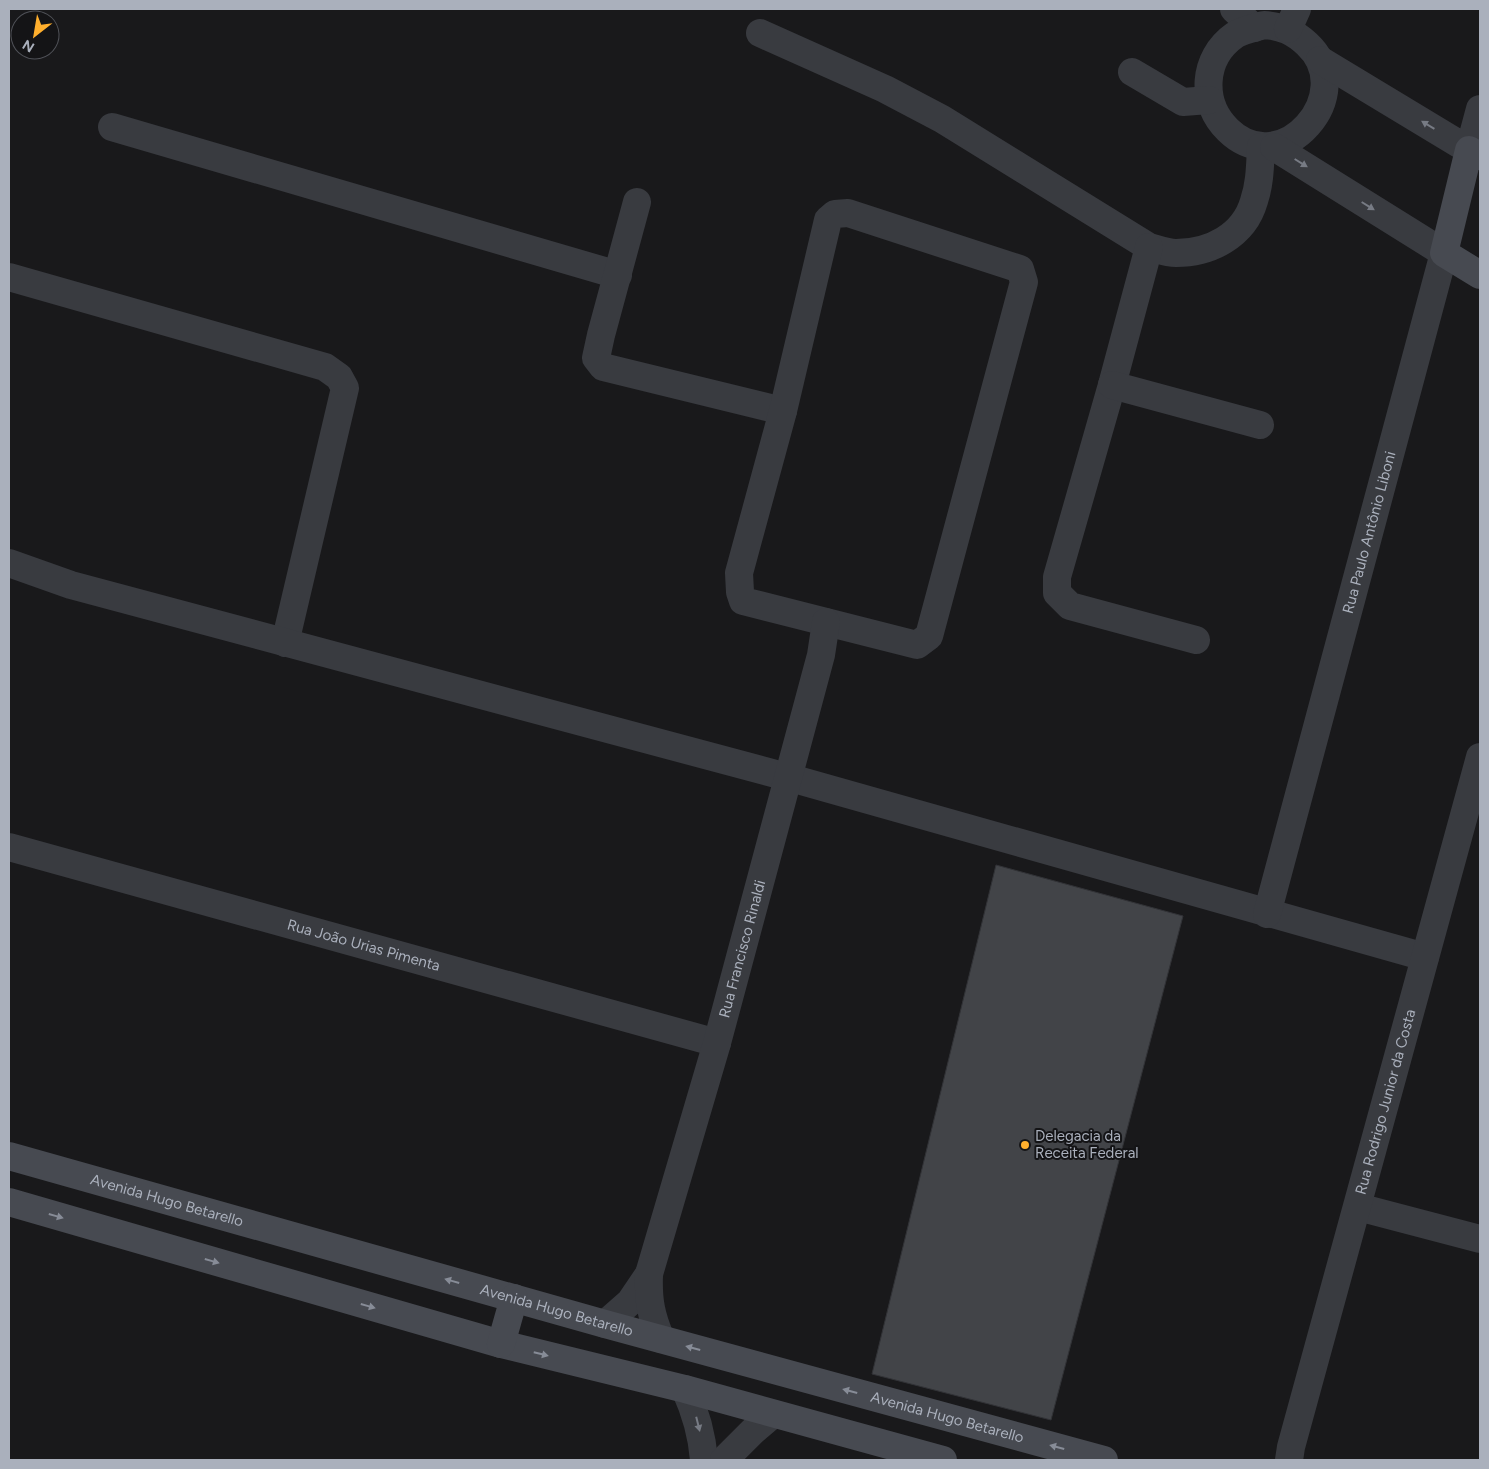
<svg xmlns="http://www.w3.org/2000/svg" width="1489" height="1469" viewBox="0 0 1489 1469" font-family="Figtree,sans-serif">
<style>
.building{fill:#424448;stroke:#323337}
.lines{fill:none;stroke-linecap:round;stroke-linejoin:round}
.street{stroke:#393b40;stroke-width:28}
.secondary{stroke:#474a51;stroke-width:28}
.oneway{fill:#777b84}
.oneway2{fill:#878c97}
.poi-dot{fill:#ffaf2d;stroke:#141416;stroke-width:2}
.labels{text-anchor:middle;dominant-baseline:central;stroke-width:4;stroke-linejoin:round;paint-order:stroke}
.street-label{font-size:15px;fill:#aab0bc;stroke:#141416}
.poi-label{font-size:15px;fill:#aab0bc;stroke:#141416;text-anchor:start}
</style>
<rect width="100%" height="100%" fill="#19191b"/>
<!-- building -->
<polygon class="building" points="996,865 1183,916 1051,1420 872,1374"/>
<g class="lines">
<!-- street -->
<g class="street">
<polyline points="1234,9 1254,28"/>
<path d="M1264,25C1282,26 1294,32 1307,44C1360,93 1282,183 1228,130C1200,103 1202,58 1235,35C1243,30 1254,28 1264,25Z"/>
<polyline points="1288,29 1297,9"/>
<path d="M760,33L885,89L942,119L1149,247C1157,249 1167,253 1176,253C1210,253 1244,236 1254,201C1260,183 1260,166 1261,147"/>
<polyline points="1320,60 1469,150 1480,109"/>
<polyline points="1132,72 1183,102 1209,100"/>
<polyline points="112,127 618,275"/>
<polyline points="637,202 601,335 596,358 603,367 783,411"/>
<polygon points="848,213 1020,269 1024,282 929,636 917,645 743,601 740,592 739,573 783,411 828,220 835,214"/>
<polyline points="1149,247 1112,385 1057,577 1057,593 1070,606 1196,640"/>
<polyline points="9,277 325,367 339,377 345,388 285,643"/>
<polyline points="1112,385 1260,425"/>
<polyline points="9,563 71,585 787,777 1425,957"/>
<path id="s1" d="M9,847L717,1043"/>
<path id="s2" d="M1267,914L1444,253L1274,147"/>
<polyline points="1358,1207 1480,1239"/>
<polyline points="605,1324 630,1302 649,1274"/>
<path id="s3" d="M661,1339C651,1316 648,1300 649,1274L717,1043L821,655L826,622"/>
<path d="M685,1389C696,1413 702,1434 704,1460"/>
<polyline points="724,1460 753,1431 773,1414"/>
<path id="s4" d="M1289,1460L1291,1447L1480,757"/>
</g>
<!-- secondary -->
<g class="secondary">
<polyline points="1480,156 1469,150 1444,253 1480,275"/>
<path id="s5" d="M9,1156L605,1324L1104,1460"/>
<polyline points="9,1202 501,1344 685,1389 943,1460"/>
<polyline points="501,1344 514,1298"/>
</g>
</g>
<!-- one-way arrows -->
<defs><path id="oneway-solid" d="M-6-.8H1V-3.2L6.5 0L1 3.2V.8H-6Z" transform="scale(1.25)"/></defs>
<g class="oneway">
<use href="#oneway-solid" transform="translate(1428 125) rotate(-149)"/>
<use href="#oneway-solid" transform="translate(1301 163) rotate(32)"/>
<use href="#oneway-solid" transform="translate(1368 206) rotate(32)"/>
<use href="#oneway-solid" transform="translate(698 1424) rotate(76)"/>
</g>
<g class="oneway2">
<use href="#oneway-solid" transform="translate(56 1216) rotate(16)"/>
<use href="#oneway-solid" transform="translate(212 1261) rotate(16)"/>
<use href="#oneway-solid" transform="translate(452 1281) rotate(-164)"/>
<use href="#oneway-solid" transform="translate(368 1306) rotate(16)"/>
<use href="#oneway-solid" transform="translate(693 1348) rotate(-165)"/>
<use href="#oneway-solid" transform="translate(541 1354) rotate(14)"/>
<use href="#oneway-solid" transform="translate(850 1391) rotate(-165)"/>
<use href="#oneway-solid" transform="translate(1057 1447) rotate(-165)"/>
</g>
<!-- markers -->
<circle class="poi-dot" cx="1025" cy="1145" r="5"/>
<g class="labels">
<!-- street labels -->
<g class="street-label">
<text stroke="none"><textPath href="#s2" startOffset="395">Rua Paulo Antônio Liboni</textPath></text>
<text stroke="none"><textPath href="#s1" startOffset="368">Rua João Urias Pimenta</textPath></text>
<text stroke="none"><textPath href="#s3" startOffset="405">Rua Francisco Rinaldi</textPath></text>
<text stroke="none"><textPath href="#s4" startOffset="371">Rua Rodrigo Junior da Costa</textPath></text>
<text stroke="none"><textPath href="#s5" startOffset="164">Avenida Hugo Betarello</textPath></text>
<text stroke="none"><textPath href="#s5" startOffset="569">Avenida Hugo Betarello</textPath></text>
<text stroke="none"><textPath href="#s5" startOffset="974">Avenida Hugo Betarello</textPath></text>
</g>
<!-- poi labels -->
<g class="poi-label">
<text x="1035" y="1136">Delegacia da<tspan x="1035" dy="17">Receita Federal</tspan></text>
</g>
</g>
<!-- border -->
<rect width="1489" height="1469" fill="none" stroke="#aab0bc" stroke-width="20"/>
<!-- north arrow -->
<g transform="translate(35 35) rotate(211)"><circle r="24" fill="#141416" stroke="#505258"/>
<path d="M0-4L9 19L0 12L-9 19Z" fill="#ffaf2d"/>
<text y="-8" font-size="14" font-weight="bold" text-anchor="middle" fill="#aab0bc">N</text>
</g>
</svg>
